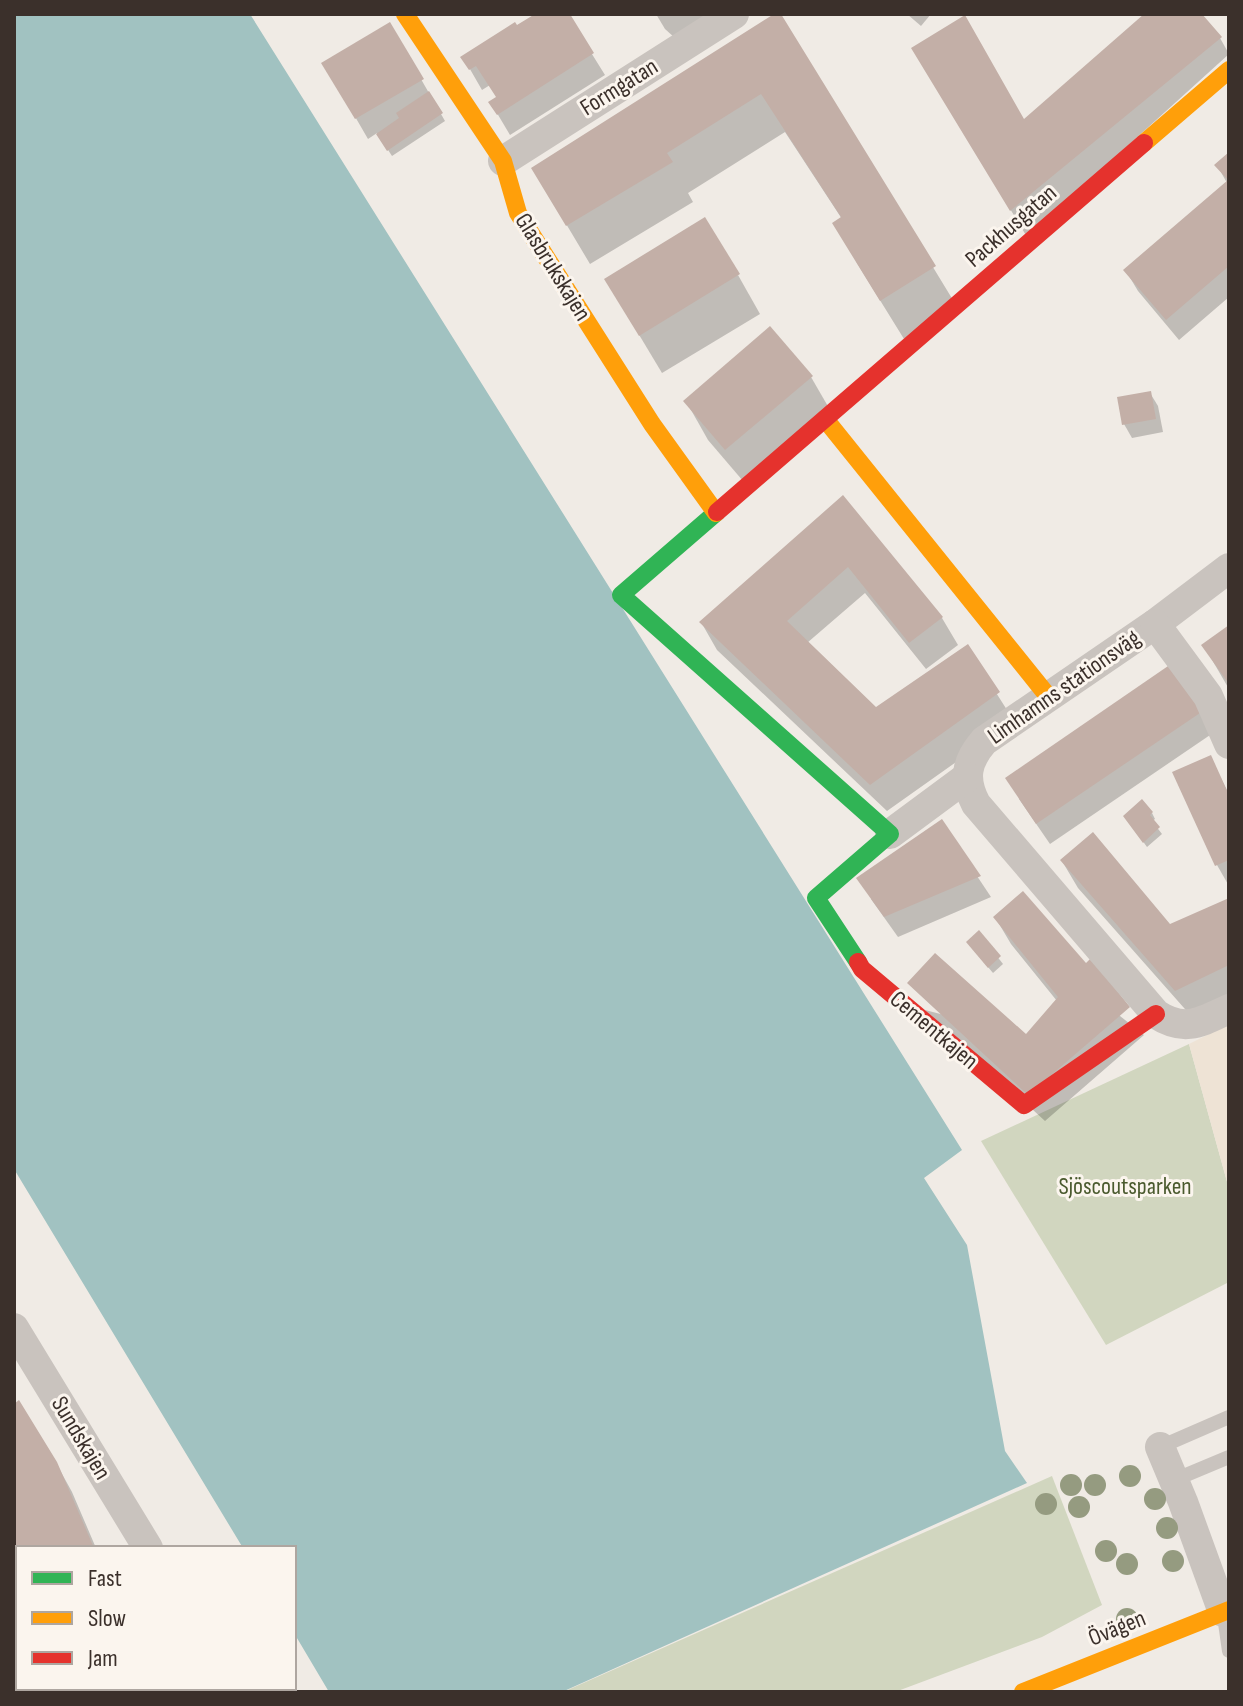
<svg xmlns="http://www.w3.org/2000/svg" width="1243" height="1706" viewBox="0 0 1243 1706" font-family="'Sofia Sans Condensed',sans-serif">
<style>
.green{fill:#d1d6bf}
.plaza{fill:#eee3d5}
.water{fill:#a1c2c1}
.shadow{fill:#0003}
.building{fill:#c3afa7}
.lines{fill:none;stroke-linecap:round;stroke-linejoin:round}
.lane{stroke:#c9c3be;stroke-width:14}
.street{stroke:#c9c3be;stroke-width:30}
.fast{stroke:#30b455;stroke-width:18}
.slow{stroke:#ff9f0a;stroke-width:18}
.jam{stroke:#e5322d;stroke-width:18}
.tree{fill:#959b80}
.labels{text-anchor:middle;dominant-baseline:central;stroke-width:6;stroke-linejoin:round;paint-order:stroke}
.street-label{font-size:24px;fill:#3b302b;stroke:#fbf5ee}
.park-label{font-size:24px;fill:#4a5a2e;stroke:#fbf5ee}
</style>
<rect width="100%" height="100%" fill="#f0ebe5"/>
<!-- green -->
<g class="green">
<polygon points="1189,1044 1229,1189 1229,1282 1106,1345 981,1141"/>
<polygon points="1052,1476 1102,1605 1042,1637 895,1692 563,1692"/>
</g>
<!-- plaza -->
<polygon class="plaza" points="1229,1024 1229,1189 1189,1044"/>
<!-- water -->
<polygon class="water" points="14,14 250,14 962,1150 924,1178 967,1245 1005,1451 1027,1483 562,1692 329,1692 294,1633 294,1548 243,1548 14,1169"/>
<!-- shadow -->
<g class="shadow">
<polygon points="537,14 567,14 605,75 510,135 491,103 498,98 490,85 482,90 463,57"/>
<polygon points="656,14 716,14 675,38 665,29"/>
<polygon points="779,14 956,305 904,339 857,263 842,219 785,132 688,193 693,202 590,264 556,207"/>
<polygon points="907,14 931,14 921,26"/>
<polygon points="1147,14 1199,14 1220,38 1229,54 1027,237 930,76 1024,122"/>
<polygon points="390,25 445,121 392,156 377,133 368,139 324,63"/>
<polygon points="1229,155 1229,297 1179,340 1138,291 1126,271 1227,183 1217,165"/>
<polygon points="738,275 760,314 662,373 629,318"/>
<polygon points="811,377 833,415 749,488 708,440 686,401"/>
<polygon points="1150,393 1158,406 1163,432 1132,438 1124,424"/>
<polygon points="842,498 942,618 958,645 926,669 865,593 807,643 876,709 967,647 1014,721 887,811 717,650 701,622"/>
<polygon points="1229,628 1229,689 1204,646"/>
<polygon points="1171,667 1213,733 1050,844 1019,799"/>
<polygon points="1210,757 1229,794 1229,886 1217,865 1174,773"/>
<polygon points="1152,813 1155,819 1152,821 1162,834 1147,847 1129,822"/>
<polygon points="941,822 991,897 898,937 871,899"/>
<polygon points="1062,861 1169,926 1229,901 1229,999 1192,1017 1078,888"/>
<polygon points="995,917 1144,1035 1045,1121 925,1010 1026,1036 1057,1001 1011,944"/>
<polygon points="979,933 1003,964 993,973 972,948"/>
<polygon points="14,1406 56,1463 72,1492 96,1548 18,1548 18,1554 14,1548"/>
<polygon points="18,1606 18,1688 80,1688 74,1692 14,1692 14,1609"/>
</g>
<!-- building -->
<g class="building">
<polygon points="535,14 570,14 594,53 497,115 488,102 496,97 476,66 469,70 460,57 515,22 517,25"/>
<polygon points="774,14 781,14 936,266 880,301 832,223 841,217 761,94 667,153 673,162 566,226 531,168"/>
<polygon points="1144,14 1202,14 1222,37 1010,211 911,48 965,15 1024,119"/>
<polygon points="390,22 424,79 355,119 321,63"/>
<polygon points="429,91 443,113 387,151 376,134 399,118 396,113"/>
<polygon points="1229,152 1229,266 1166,320 1123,270 1228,180 1214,165"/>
<polygon points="705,217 740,274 639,336 604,279"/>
<polygon points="770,326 813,376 725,450 683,401"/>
<polygon points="1151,391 1156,419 1122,425 1117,397"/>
<polygon points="843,495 943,617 909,643 848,567 787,621 876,707 968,644 1000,692 870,785 699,622"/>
<polygon points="1229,625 1229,684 1201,645"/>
<polygon points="1171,664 1203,711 1036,824 1005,778"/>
<polygon points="1211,755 1229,795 1229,860 1215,866 1172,772"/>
<polygon points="1142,799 1153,812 1150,815 1160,827 1143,843 1123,816"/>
<polygon points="942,819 981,876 884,917 856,878"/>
<polygon points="1093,832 1170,924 1229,898 1229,965 1175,991 1060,860"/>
<polygon points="1023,891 1086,963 1091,958 1130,1007 1028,1095 907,983 935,953 1026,1034 1058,997 993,917"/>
<polygon points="979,930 1001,956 988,968 966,942"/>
<polygon points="19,1400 57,1462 94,1548 18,1548 18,1554 14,1548 14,1404"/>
<polygon points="18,1604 18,1688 22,1688 14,1692 14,1606"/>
<polygon points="105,1688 199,1688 202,1692 108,1692"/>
</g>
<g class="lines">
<!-- lane -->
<g class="lane">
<polyline points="1160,1447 1229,1417"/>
<polyline points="1174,1480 1229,1457"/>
<polyline points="1224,1616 1229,1651"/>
</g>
<!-- street -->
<g class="street">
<polyline points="503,161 734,14"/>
<path d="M1229,568L1155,624L984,741C966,762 963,779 976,804L1156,1014C1185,1033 1201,1022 1229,1009"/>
<polyline points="1155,624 1208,696 1229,744"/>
<polyline points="890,834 967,777"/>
<polyline points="14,1328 148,1548"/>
<polyline points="1160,1447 1183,1502 1223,1612"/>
<polyline points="234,1688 237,1692"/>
</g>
<!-- fast -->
<polyline class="fast" points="717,512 621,595 890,834 816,898 858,962"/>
<!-- slow -->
<g class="slow">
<polyline points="405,14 503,161 518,213 652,424 716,513"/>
<polyline points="1144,143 1229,70"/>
<polyline points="825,419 1047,695"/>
<polyline points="1023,1692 1229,1610"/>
</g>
<!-- jam -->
<g class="jam">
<polyline points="717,512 1144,143"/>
<polyline points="858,962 862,969 1024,1105 1156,1014"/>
</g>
</g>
<!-- trees -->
<g class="tree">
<circle cx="1130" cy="1476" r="11"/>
<circle cx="1071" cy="1485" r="11"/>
<circle cx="1095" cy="1485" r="11"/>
<circle cx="1155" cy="1499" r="11"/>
<circle cx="1046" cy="1504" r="11"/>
<circle cx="1079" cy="1507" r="11"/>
<circle cx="1167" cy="1528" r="11"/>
<circle cx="1106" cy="1551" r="11"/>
<circle cx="1173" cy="1561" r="11"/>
<circle cx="1127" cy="1564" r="11"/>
<circle cx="1127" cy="1619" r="11"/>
</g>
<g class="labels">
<!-- street labels -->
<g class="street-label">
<text transform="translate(619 87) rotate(-32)">Formgatan</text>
<text transform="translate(1011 226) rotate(-41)">Packhusgatan</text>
<text transform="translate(553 267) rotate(58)">Glasbrukskajen</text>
<text transform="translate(1064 687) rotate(-35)">Limhamns stationsväg</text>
<text transform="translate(934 1030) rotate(40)">Cementkajen</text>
<text transform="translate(81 1438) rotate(59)">Sundskajen</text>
<text transform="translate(1117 1628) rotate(-22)">Övägen</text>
</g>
<!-- park labels -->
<g class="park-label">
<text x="1125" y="1186">Sjöscoutsparken</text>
</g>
</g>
<!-- border -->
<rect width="1243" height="1706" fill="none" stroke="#3b302b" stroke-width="32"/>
<!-- legend -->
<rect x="16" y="1546" width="280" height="144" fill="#fbf5ee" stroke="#aea6a0" stroke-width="2"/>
<rect x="32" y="1572" width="40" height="12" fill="#30b455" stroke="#aea6a0" stroke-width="2"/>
<text x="88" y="1586" font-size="24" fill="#3b302b">Fast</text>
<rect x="32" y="1612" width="40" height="12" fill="#ff9f0a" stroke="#aea6a0" stroke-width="2"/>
<text x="88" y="1626" font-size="24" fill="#3b302b">Slow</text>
<rect x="32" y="1652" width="40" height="12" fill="#e5322d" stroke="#aea6a0" stroke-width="2"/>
<text x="88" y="1666" font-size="24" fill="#3b302b">Jam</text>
</svg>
